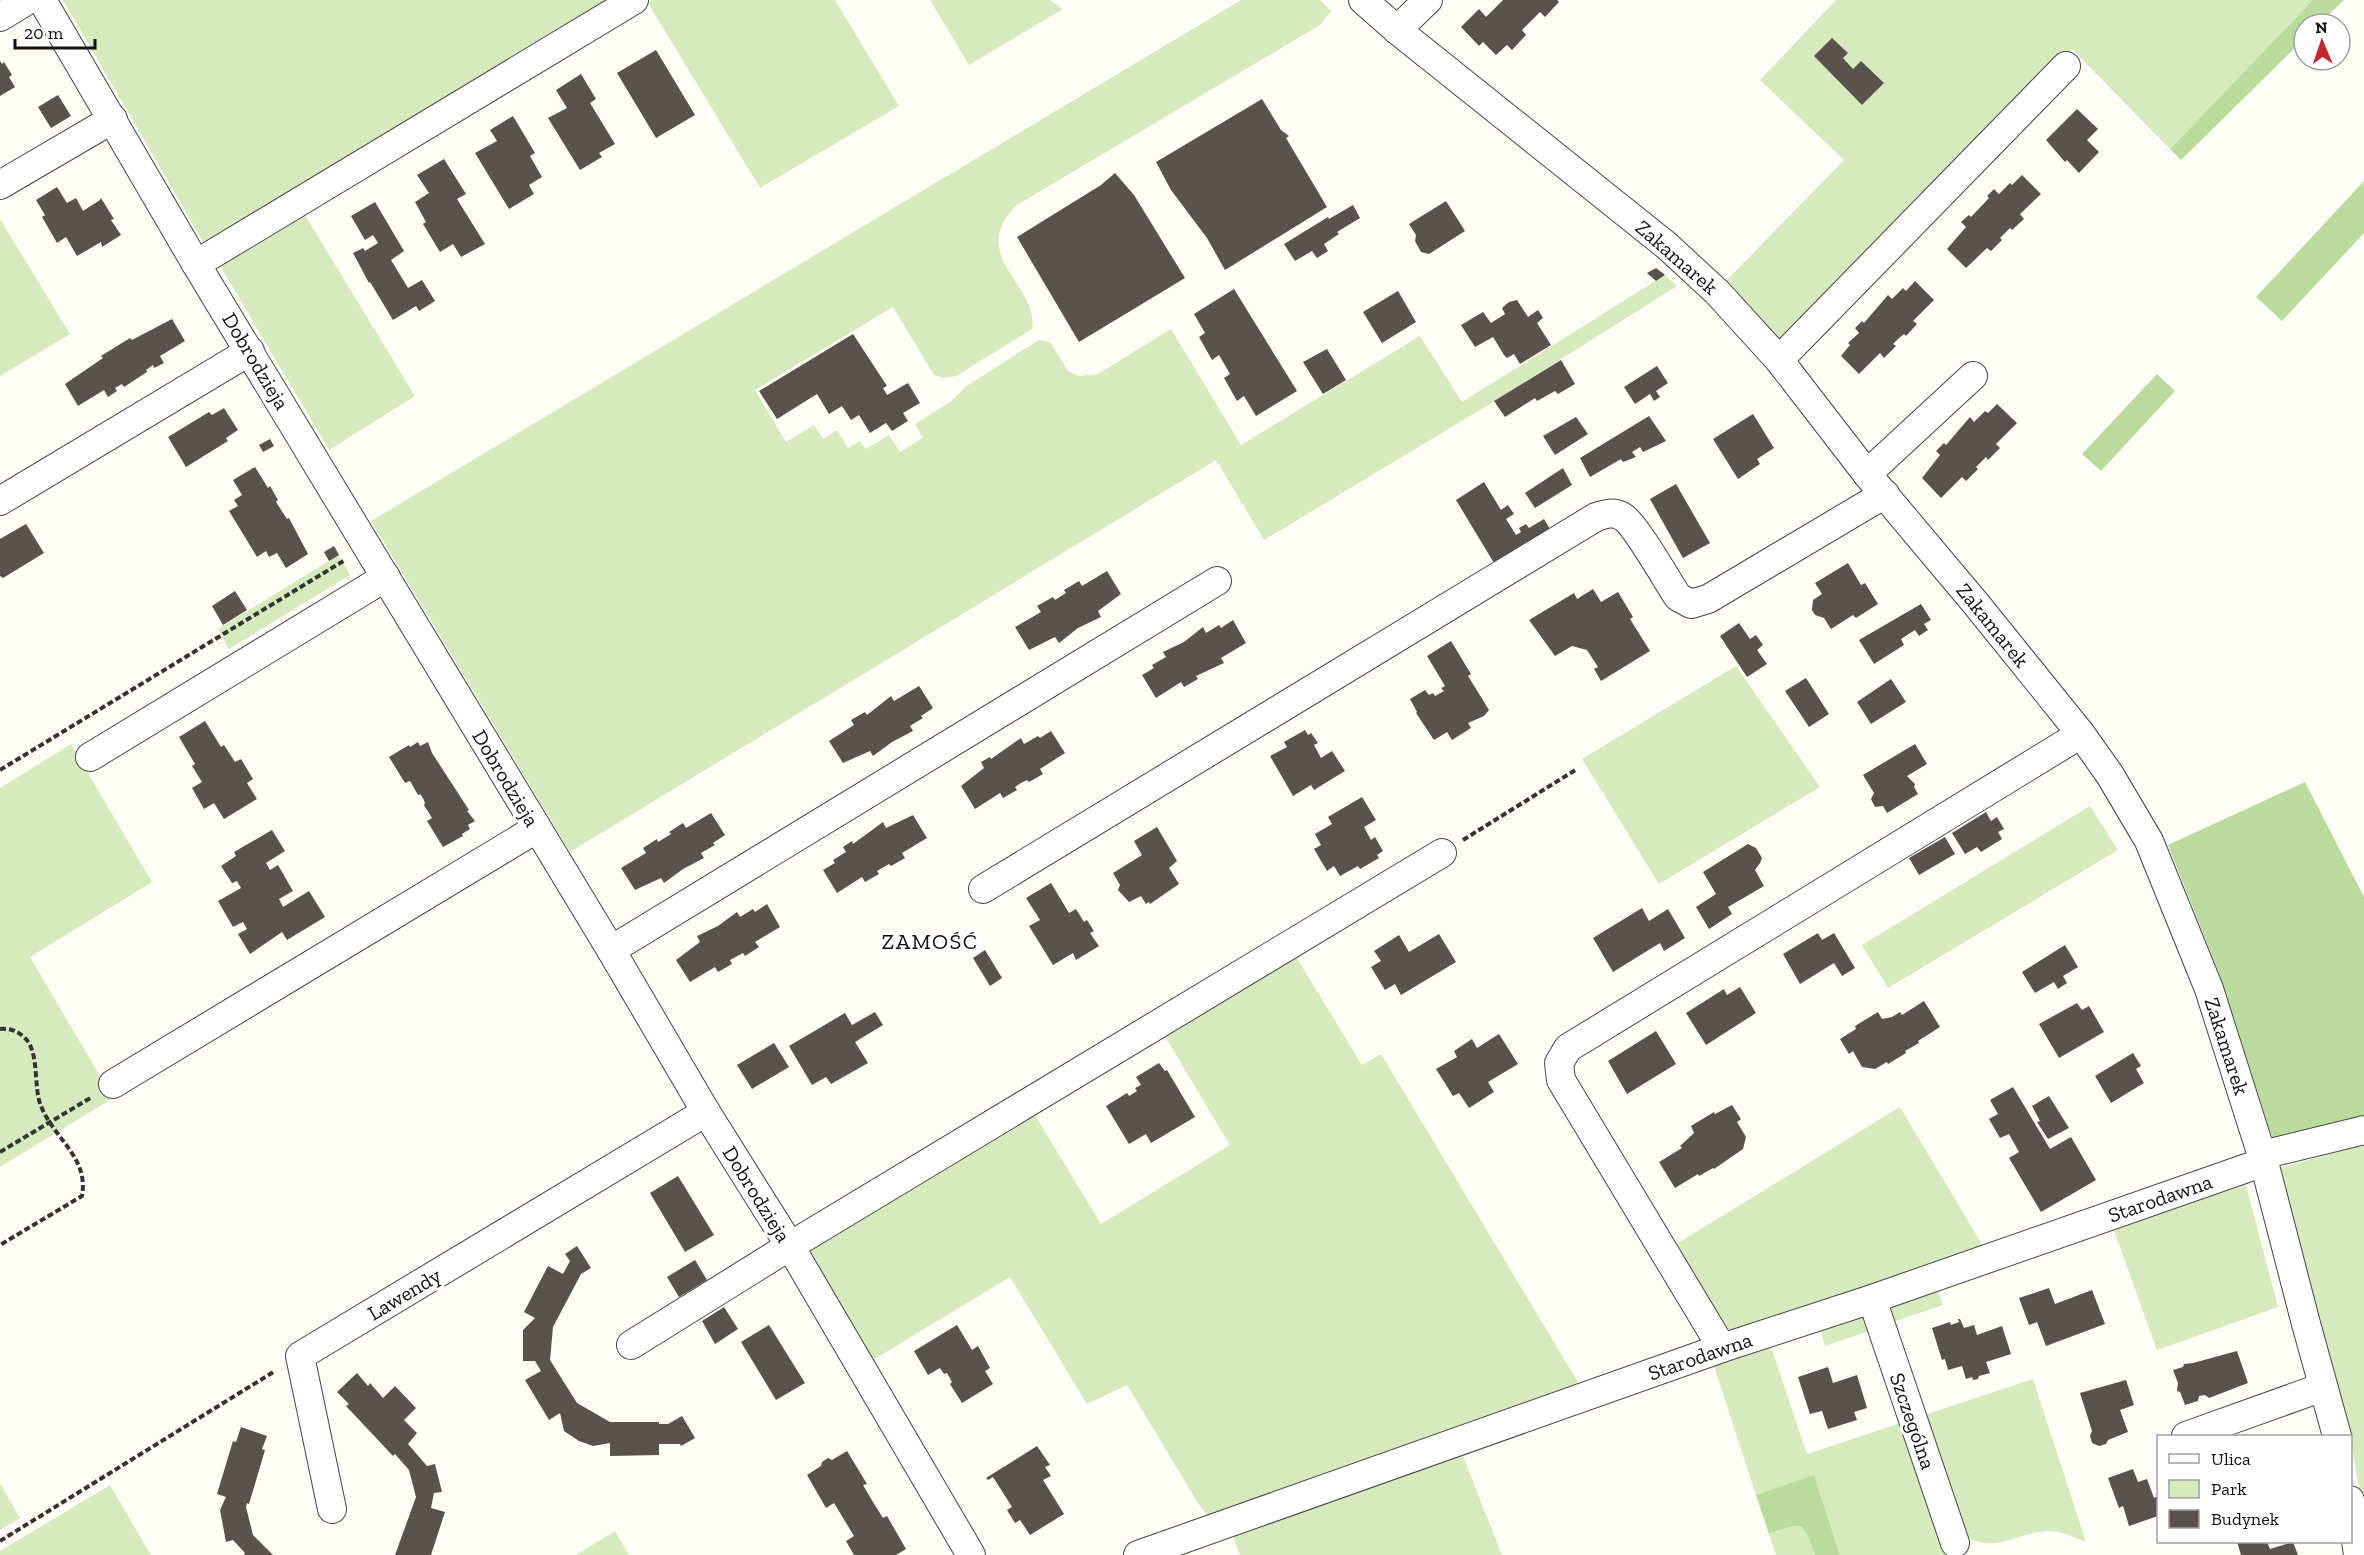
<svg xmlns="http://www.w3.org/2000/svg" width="2364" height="1555" viewBox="0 0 2364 1555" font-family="'Zilla Slab',serif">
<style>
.green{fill:#d5ebbd}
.forest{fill:#b9dc9c}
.building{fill:#5a524d}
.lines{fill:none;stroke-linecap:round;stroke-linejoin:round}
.minor-casing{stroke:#444;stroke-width:30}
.path{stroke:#333;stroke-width:4;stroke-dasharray:6 3;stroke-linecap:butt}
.minor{stroke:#fff;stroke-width:28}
.labels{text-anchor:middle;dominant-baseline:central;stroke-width:6;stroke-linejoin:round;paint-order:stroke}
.street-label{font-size:21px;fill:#111;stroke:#fff}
.neighbourhood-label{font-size:22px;letter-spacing:1.5px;fill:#111;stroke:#fff}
</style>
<rect width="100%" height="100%" fill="#fffdf5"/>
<!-- green -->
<g class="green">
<polygon points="63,0 615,0 205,245"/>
<polygon points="653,0 835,0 899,106 760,188 648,3"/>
<polygon points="930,0 1050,0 1063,9 969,65"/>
<path d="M1241,0H1320L1331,11L1320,25L1017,205C965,255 1040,286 1032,329L956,376L943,378L934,375L893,307L755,390L786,442L814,425L823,439L837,430L848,448L860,441L866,449L889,435L900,452L923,438L915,424L952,401L965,387L1039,340L1050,342L1068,371L1079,376L1098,374L1171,329L1241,445L1420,336L1462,402L1665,275L1677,286L1485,407L1264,540L1216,460L570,852L371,521Z"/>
<polygon points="1836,0 2313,0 2170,149 2072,49 1990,124 1782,342 1725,282 1844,160 1760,80"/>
<polygon points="303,212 415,396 329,450 222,269 227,260"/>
<polygon points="0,219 70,334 0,376"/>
<polygon points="339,555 350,575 229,649 218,629"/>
<polygon points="1736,666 1820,787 1659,884 1582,759"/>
<polygon points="71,744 152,882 30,957 113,1098 0,1167 0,788"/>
<polygon points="2090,806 2118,850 1888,988 1862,945"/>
<polygon points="1295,955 1362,1065 1381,1054 1582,1389 1211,1520 1198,1503 1127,1385 1087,1404 1010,1277 873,1360 804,1255 810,1244 1033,1112 1101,1224 1230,1145 1163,1033"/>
<polygon points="1900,1107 1983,1246 1732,1334 1673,1246"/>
<polygon points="2364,1144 2364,1521 2352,1446 2276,1169"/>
<polygon points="2246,1185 2278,1307 2157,1350 2113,1228"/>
<polygon points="1937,1287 1943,1305 1893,1322 1887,1305"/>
<polygon points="1867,1312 1958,1555 1840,1555 1814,1476 1756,1495 1714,1366 1771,1346 1807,1454 1900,1423 1870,1331 1825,1346 1820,1328"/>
<path d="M2033,1379L2086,1542C2073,1537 2060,1530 2046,1531C2015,1534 1991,1555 1962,1534L1924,1415Z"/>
<polygon points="1463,1456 1502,1555 1240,1555 1233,1536"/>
<polygon points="0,1483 20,1518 0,1530"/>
<polygon points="110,1485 151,1555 0,1555 0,1551"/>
<polygon points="1795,1525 1807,1530 1815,1555 1776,1555 1769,1534"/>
<polygon points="615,1531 629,1555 576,1555"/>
</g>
<!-- forest -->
<g class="forest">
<polygon points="2313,0 2344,0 2319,24 2304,24 2304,39 2181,160 2170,149"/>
<polygon points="2364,181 2364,233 2282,321 2256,297"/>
<polygon points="2157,374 2175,391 2101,471 2082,454"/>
<polygon points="2305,782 2364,897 2364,1117 2273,1140 2219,973 2168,845"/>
<path d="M1814,1475L1840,1555H1815C1803,1520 1803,1522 1769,1534L1756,1495Z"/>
</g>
<!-- building -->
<g class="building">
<polygon points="1503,0 1557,0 1559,2 1545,17 1540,12 1522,30 1526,35 1512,50 1507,45 1496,55 1483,42 1479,46 1461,27 1479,9 1486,17"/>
<polygon points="1832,38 1848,53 1843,58 1853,69 1861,61 1884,83 1862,105 1814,56"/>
<polygon points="656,50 695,115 656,138 617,73"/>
<polygon points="0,61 2,64 4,62 12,75 9,77 15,87 0,96"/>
<polygon points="581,74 596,99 590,103 615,144 599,153 602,157 580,170 548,118 567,108 556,90"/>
<polygon points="58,95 71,116 51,128 38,107"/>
<polygon points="1262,99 1281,130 1289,136 1286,138 1327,207 1225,270 1207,238 1171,190 1156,162"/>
<polygon points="2077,109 2098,129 2087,140 2099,152 2079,173 2067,160 2065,162 2046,140"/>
<polygon points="513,116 535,153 530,156 542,177 529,185 534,194 509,209 475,153 497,141 490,130"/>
<polygon points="444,159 466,194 457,199 485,244 461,257 453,244 440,252 423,224 426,222 415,202 429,193 417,175"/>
<polygon points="1115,173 1134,195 1185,278 1079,342 1017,237 1101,185"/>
<polygon points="2022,175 2041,194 2020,214 2024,219 2012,230 2010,228 2000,238 2002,240 1991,251 1987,248 1966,268 1947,249 1966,227 1961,222 1969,215 1971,217 1989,198 1987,196 1994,189 1999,194 2010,183 2012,185"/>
<polygon points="57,187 67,203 76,198 83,211 100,200 101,198 114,219 111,220 121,235 102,247 101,242 77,256 66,237 57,243 42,217 45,215 36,200"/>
<polygon points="1446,201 1465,231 1429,254 1421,252 1415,241 1416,235 1409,224"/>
<polygon points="375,202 404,251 391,260 408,288 422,280 435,301 419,311 416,306 393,320 370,282 369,283 353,253 363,248 365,251 378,243 373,235 365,240 351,216"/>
<polygon points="1353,205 1360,218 1337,232 1339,234 1324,244 1328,251 1317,258 1312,251 1295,261 1284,244 1328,217 1329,219"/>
<polygon points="1656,268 1665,275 1656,281 1647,273"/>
<polygon points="1915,281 1934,300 1913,321 1917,324 1906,336 1904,334 1898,339 1893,344 1896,346 1884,358 1880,353 1859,374 1841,356 1850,345 1848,343 1859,333 1855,328 1862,321 1864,323 1888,295 1892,299 1903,288 1906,291"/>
<polygon points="1234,289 1297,391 1256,416 1244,396 1237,401 1224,378 1230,374 1219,355 1212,360 1199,337 1205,333 1194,314"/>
<polygon points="1398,291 1416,322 1382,343 1363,312"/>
<polygon points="1517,300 1528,317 1538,310 1543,318 1537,323 1551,345 1520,364 1514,354 1507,358 1504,355 1493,337 1475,347 1461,325 1483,312 1491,323 1505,314 1502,308 1509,302"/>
<polygon points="172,319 185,341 160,356 164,363 154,368 153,365 146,370 147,372 124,387 122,384 115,388 117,391 108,397 104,390 78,406 65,384 103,358 101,356 130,338 132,340"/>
<polygon points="853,334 887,386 883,388 887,395 908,383 920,403 903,413 908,421 892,431 886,423 870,433 859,415 851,420 842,406 829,414 817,394 777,419 759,391"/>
<polygon points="1327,349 1346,380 1323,394 1303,362"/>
<polygon points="1561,360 1575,384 1558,394 1555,391 1537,401 1535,398 1505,417 1494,401"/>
<polygon points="1657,366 1668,383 1656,391 1660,397 1654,401 1650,394 1635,404 1624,387"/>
<polygon points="1997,404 2017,423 1996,444 2000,448 1988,460 1986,457 1976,467 1978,469 1966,481 1962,477 1941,498 1922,478 1940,455 1936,451 1944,443 1946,445 1970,417 1974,422 1985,411 1988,413"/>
<polygon points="224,408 238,430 226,438 228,441 186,467 168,437 209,412 212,415"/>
<polygon points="1753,414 1774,448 1757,459 1760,464 1738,479 1713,439"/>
<polygon points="1649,416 1666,441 1643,452 1640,447 1632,452 1636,457 1623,462 1621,459 1590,477 1580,458"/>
<polygon points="1576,417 1588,434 1555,455 1543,436"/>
<polygon points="270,439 274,446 263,452 259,445"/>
<polygon points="255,467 268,488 270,486 278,500 276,502 287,519 289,518 308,554 286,568 277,553 269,557 266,551 257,557 229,511 238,506 234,500 242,495 233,480"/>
<polygon points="1563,468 1572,485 1535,508 1525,493"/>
<polygon points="1484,482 1501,510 1508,505 1514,514 1506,519 1516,535 1521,532 1519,528 1526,524 1529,528 1544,519 1553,534 1497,568 1456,500"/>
<polygon points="1676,484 1710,543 1683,558 1650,499"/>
<polygon points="26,524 44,553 3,578 0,576 0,539"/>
<polygon points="334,546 339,555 329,561 324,552"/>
<polygon points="1848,563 1861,585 1865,583 1878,604 1856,618 1853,615 1831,629 1824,618 1815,615 1812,610 1813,600 1822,594 1815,583"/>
<polygon points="1107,571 1121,594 1098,611 1101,617 1078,628 1059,643 1055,637 1029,650 1015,627 1041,612 1037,606 1053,597 1055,600 1066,593 1064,590 1079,581 1082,586"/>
<polygon points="1593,589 1601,602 1618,592 1633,617 1630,619 1650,651 1601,681 1594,669 1598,667 1587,650 1572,646 1555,656 1529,620 1574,593 1577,599"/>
<polygon points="235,591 247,610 223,625 212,606"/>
<polygon points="1921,604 1931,620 1924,624 1928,630 1919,636 1915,630 1901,639 1904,645 1874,664 1859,640"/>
<polygon points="1233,620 1246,643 1221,658 1224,663 1196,676 1198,679 1184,687 1181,682 1156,698 1142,675 1154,668 1152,665 1166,657 1163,652 1184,642 1203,627 1206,633 1219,625 1221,628"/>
<polygon points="1739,623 1750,639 1756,635 1763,645 1757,650 1767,664 1747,677 1720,636"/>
<polygon points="1451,641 1471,674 1468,676 1489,710 1484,716 1468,723 1471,728 1452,740 1447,732 1434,740 1416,713 1417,712 1410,699 1425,690 1429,695 1433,693 1435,696 1444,691 1441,688 1445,686 1427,656"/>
<polygon points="1806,678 1829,714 1809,727 1785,691"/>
<polygon points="1891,679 1906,702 1871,724 1857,702"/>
<polygon points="919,686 933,708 921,716 923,718 910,726 913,731 892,742 873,756 870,751 843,763 829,741 854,725 851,720 865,712 867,715 891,696 894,701"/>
<polygon points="205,721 221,747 224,745 235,762 241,759 253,779 247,783 257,799 224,819 214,803 204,809 192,788 202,782 192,766 195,764 179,737"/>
<polygon points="1305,730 1308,735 1311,733 1318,743 1314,745 1321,758 1332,751 1345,771 1314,790 1311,785 1293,796 1270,756 1287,747 1284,742"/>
<polygon points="1051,731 1065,753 1040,769 1043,774 1029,782 1027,780 1021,783 1015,787 1017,790 1003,798 1000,793 975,809 961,786 984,768 981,762 990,757 991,759 1021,738 1024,744 1038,736 1040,738"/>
<polygon points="418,742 420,746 428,742 432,753 469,810 467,811 475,821 468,825 470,829 462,834 463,836 443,847 427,821 432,818 424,805 425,803 423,798 420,794 418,795 410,781 405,783 389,757 409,745 410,747"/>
<polygon points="1915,744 1927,764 1907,776 1915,784 1914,787 1918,794 1887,813 1883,806 1875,807 1871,799 1874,793 1863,775"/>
<polygon points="1362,797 1376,820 1364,827 1371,840 1375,837 1383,851 1377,855 1379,858 1360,869 1358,866 1340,876 1334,866 1327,871 1314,849 1321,845 1315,834 1332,824 1328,817"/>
<polygon points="1986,812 1991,821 1997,817 2004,829 1998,832 2002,839 1981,852 1977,847 1965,854 1952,833"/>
<polygon points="711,813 725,835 713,843 715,845 701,853 704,858 683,869 664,883 661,878 635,890 621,868 646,853 643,848 657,839 658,842 671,834 669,832 683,823 686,828"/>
<polygon points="913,815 927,838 902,853 905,858 891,866 889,864 877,871 879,874 865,882 862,877 837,893 823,870 835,863 833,860 846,852 843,847 852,841 853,844 883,822 886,828"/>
<polygon points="1157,827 1177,861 1169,868 1179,884 1150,904 1149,902 1146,904 1141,896 1129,902 1118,890 1120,885 1113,873 1142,855 1134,841"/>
<polygon points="272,830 285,851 266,863 270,870 278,865 293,891 279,899 283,907 309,891 325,917 287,940 282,932 250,954 238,934 247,929 243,922 233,927 218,901 241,888 237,881 232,883 221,866 236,856 234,852"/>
<polygon points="1945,837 1955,854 1919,875 1909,858"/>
<polygon points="1748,844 1756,848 1762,858 1760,863 1755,870 1764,886 1728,907 1732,914 1709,929 1696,907 1716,894 1703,872"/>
<polygon points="1051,883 1069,913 1076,909 1084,922 1087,920 1094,931 1090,933 1099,946 1076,960 1073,953 1053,965 1029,926 1040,920 1026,898"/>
<polygon points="767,904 780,927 755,942 759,947 745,956 743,953 730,960 732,964 718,972 715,967 690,982 676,960 700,942 697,936 718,926 737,912 740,917 753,909 755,912"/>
<polygon points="1642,908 1649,921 1668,909 1685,938 1664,951 1660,943 1613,972 1593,938"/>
<polygon points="1818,933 1822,940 1834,933 1855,968 1842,976 1834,963 1800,984 1783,954"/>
<polygon points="1439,934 1456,962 1401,995 1395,984 1385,990 1371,967 1381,961 1374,951 1399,935 1409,952"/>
<polygon points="2065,945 2078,967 2063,976 2067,983 2058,989 2054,982 2035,993 2022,972"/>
<polygon points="985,950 1002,978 990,986 973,958"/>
<polygon points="1740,987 1756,1013 1706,1045 1686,1013 1724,989 1727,995"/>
<polygon points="1924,1001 1940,1027 1918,1041 1919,1043 1905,1051 1906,1053 1888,1064 1887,1062 1875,1069 1862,1067 1853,1051 1849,1054 1840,1039 1856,1029 1855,1026 1878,1012 1882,1019 1892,1017 1900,1012 1902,1015"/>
<polygon points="2077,1003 2082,1010 2089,1006 2104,1032 2059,1058 2039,1024"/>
<polygon points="875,1012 883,1025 855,1042 868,1063 831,1084 826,1077 812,1085 789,1046 845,1013 852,1025"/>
<polygon points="1656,1031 1676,1064 1627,1094 1608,1061"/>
<polygon points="1499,1034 1518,1064 1488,1082 1494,1092 1469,1108 1459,1093 1453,1096 1436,1069 1457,1057 1454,1051 1472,1039 1477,1048"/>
<polygon points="774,1043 789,1067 752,1089 737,1065"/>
<polygon points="2133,1053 2141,1066 2136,1069 2144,1083 2111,1103 2095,1076"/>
<polygon points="1159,1063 1165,1071 1167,1070 1195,1117 1151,1143 1146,1134 1129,1144 1106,1106 1127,1093 1129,1096 1137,1091 1135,1088 1141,1085 1136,1077"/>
<polygon points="2013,1087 2050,1149 2071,1137 2096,1180 2041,1212 2009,1158 2019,1152 2009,1134 2000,1138 1989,1119 1998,1114 1990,1100"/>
<polygon points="2049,1096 2069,1128 2048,1139 2037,1122 2040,1121 2032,1106"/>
<polygon points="1732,1105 1741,1119 1737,1122 1746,1137 1743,1149 1714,1169 1713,1168 1699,1176 1698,1174 1675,1188 1659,1162 1682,1148 1680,1146 1694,1133 1691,1126 1714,1112 1715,1114"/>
<polygon points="678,1176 714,1235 685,1252 650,1193"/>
<polygon points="577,1246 591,1268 581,1274 553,1327 550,1360 577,1403 610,1422 659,1422 659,1424 668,1424 682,1416 695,1438 681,1446 680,1444 659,1444 659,1455 610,1456 610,1443 593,1446 579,1441 564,1431 560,1413 549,1420 525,1380 541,1371 535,1361 523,1361 523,1330 535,1318 524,1312 548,1266 563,1274 570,1261 565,1254"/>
<polygon points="695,1260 707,1280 679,1297 667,1277"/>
<polygon points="2049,1288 2055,1304 2092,1290 2105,1324 2046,1346 2037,1322 2029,1325 2019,1298"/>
<polygon points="724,1307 738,1329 715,1344 702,1321"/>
<polygon points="1958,1319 1960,1319 1964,1328 1974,1325 1977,1335 2002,1326 2011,1354 1986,1362 1990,1373 1979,1376 1978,1379 1973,1380 1972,1377 1966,1379 1962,1366 1948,1370 1945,1359 1942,1360 1932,1328 1950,1322 1951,1325 1959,1322"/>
<polygon points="769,1325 805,1383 776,1400 741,1342"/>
<polygon points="957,1325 972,1350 978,1346 990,1368 985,1371 993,1384 962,1403 950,1384 952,1382 947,1373 944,1374 940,1368 928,1375 914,1351"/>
<polygon points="2237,1351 2248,1383 2209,1398 2205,1395 2199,1396 2198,1401 2185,1405 2180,1392 2177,1391 2178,1383 2173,1370 2183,1367 2184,1364 2193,1363"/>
<polygon points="1828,1367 1833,1383 1857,1375 1867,1408 1854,1412 1857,1420 1828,1429 1822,1411 1810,1414 1798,1377"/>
<polygon points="357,1373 368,1386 370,1383 383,1398 395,1386 416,1408 404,1420 417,1433 408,1444 427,1466 435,1464 442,1492 434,1493 431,1508 445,1512 431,1555 395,1555 416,1497 409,1470 395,1454 393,1456 346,1406 349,1404 337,1392"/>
<polygon points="2126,1380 2134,1405 2120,1410 2128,1432 2108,1440 2106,1444 2099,1446 2092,1443 2090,1436 2092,1431 2080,1393"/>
<polygon points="241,1427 267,1436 262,1449 265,1450 249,1504 247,1503 246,1507 253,1535 273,1555 244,1555 245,1553 233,1540 226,1542 220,1510 226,1497 217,1494 233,1441 236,1442"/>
<polygon points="1037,1446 1050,1465 1045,1467 1051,1476 1043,1480 1064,1514 1030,1535 1020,1520 1015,1523 1007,1510 1012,1507 993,1477 988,1480 986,1478"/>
<polygon points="847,1451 867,1484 863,1485 873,1502 883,1518 887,1516 906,1549 896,1555 854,1555 846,1541 854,1536 834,1503 826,1508 807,1475 821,1466 822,1462 828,1458 832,1460"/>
<polygon points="2133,1469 2138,1482 2147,1479 2154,1498 2158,1496 2158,1516 2129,1526 2123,1506 2119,1508 2108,1478"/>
<polygon points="2237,1542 2267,1542 2270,1549 2293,1542 2298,1555 2241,1555"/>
</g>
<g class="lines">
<defs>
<g id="minor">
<polyline points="42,0 196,264 611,950 706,1112 790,1246 971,1555"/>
<polyline points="1363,0 1397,30 1666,245 1717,292 1779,360 1867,474 1977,605 2081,734 2110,775 2149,841 2209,989 2264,1162 2305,1320 2337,1436"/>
<polyline points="0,17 28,0"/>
<polyline points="1397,30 1428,0"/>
<polyline points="0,185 113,119"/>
<polyline points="196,264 634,0"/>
<polyline points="1779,360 2066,66"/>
<polyline points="1867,474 1973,376"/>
<polyline points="0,501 250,351"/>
<polyline points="90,757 386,577"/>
<path d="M983,889L1596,517C1605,514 1614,511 1623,517C1635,524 1668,582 1678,597L1691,604L1708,599L1885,494"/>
<polyline points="611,950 1217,581"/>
<polyline points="113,1084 536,829"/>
<polyline points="2262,1155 2364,1130"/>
<polyline points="1872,1299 1955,1543"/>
<polyline points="631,1345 790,1246 1442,853"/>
<polyline points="1722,1348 1561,1080 1559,1063 1568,1048 2081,734"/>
<polyline points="2186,1436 2323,1387"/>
<polyline points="2350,1500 2358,1555"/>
<polyline points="332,1509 300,1356 706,1112"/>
<polyline points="1138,1555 1722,1348 1872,1299 2264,1162"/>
</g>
</defs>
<!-- minor casing -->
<use href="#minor" class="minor-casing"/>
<!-- path -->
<g class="path">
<polyline points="0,770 345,560"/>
<polyline points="1463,840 1577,769"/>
<path d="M0,1029C10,1028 18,1031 25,1038C40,1053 33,1088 41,1106C54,1139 89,1157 82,1196L0,1245"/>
<polyline points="0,1152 92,1097"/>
<polyline points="0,1541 275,1371"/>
</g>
<!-- minor -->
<use href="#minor" class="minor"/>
</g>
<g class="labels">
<!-- street labels -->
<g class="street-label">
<text transform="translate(1677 257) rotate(41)">Zakamarek</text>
<text transform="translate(256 361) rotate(59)">Dobrodzieja</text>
<text transform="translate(1993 625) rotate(51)">Zakamarek</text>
<text transform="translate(506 778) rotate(59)">Dobrodzieja</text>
<text transform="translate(2227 1046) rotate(72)">Zakamarek</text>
<text transform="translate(757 1194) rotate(58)">Dobrodzieja</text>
<text transform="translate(2160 1198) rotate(-19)">Starodawna</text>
<text transform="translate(404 1294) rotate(-31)">Lawendy</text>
<text transform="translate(1700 1356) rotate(-19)">Starodawna</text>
<text transform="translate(1913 1421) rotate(71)">Szczególna</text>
</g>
<!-- neighbourhood labels -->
<g class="neighbourhood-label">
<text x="930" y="941">ZAMOŚĆ</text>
</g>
</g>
<!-- legend -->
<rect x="2157" y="1435" width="195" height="108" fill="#ffffff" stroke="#a0a0a0" stroke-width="1.5"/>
<rect x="2169" y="1454" width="30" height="9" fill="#ffffff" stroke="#a0a0a0" stroke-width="1.5"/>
<text x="2211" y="1465" font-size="18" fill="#111111">Ulica</text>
<rect x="2169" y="1480" width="30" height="18" fill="#d5ebbd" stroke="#a0a0a0" stroke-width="1.5"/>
<text x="2211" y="1495" font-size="18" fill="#111111">Park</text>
<rect x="2169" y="1510" width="30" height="18" fill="#5a524d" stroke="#a0a0a0" stroke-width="1.5"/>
<text x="2211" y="1525" font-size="18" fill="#111111">Budynek</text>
<!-- north arrow -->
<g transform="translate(2322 42) rotate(358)"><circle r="28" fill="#ffffff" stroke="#a0a0a0" stroke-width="1.5"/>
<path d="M0-4.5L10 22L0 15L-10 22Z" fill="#c4262e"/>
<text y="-9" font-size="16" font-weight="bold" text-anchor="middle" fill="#111111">N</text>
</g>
<!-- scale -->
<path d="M15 39v9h80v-9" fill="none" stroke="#111111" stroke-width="3"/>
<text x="24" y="39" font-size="18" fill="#111111" stroke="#ffffff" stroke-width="4.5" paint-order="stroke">20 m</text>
</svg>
